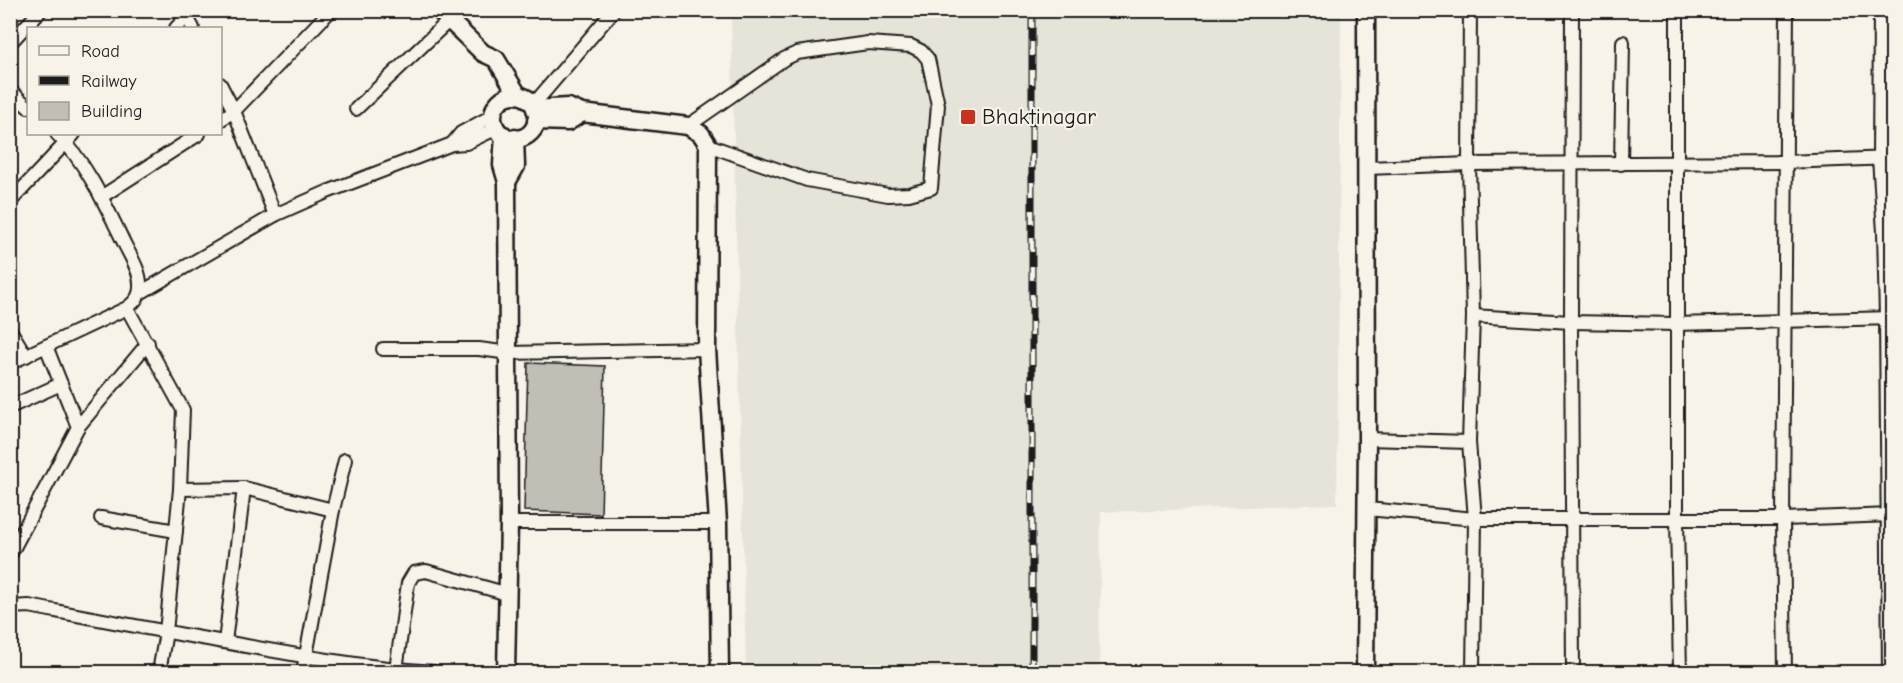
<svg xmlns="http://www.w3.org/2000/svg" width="1903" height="683" viewBox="0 0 1903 683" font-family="'Comic Neue',sans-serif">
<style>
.built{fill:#e6e3d9}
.building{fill:#c0beb5;stroke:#1c1c1c;stroke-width:1.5}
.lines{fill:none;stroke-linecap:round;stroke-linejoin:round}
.street-casing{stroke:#1c1c1c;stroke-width:16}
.secondary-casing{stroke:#1c1c1c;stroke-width:21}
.street{stroke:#f7f3e8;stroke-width:12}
.secondary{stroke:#f7f3e8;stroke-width:16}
.rail-casing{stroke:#1c1c1c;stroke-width:7}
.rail{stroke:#f7f3e8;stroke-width:4.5;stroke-dasharray:14;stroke-linecap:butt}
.poi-dot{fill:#c8321e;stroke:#f7f3e8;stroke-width:2}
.labels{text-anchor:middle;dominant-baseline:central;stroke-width:4.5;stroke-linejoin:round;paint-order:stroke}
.poi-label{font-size:22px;fill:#1c1c1c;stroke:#f7f3e8;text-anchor:start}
</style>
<rect width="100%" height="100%" fill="#f7f3e8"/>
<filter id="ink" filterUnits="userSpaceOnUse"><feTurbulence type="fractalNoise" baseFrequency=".0167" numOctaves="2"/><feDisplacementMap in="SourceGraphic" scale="12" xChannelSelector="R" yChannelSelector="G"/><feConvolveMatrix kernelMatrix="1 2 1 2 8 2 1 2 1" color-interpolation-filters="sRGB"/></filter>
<g filter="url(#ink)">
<!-- built -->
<polygon class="built" points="731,11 1341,11 1337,504 1101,512 1099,672 746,672"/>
<!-- building -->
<polygon class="building" points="528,363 605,366 601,514 524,511"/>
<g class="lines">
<defs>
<g id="street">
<polyline points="179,10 187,17 193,28"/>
<polyline points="1470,10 1469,164 1473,316 1469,442 1475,519 1473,672"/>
<polyline points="1572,10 1571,322 1573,672"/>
<polyline points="1677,10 1677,520 1680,672"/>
<polyline points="1880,10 1879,158 1884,232 1886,318 1889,672"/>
<polyline points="176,28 193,10"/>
<polyline points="10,43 41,10"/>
<polyline points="220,84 234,111 275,215"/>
<polyline points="10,90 28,107"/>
<polyline points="533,105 614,10"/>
<polyline points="356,109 460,10"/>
<polyline points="494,115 461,133 452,144 466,143 497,128"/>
<polyline points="220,120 234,111 331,10"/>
<polyline points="688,126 784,59 797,53 868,43 911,46 921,51 928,59 938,105 931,188 909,194 888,195 807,180 708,145"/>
<polyline points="1621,164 1623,42"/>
<polyline points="1367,168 1469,164 1785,162 1892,158"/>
<polyline points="101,197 199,134"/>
<polyline points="10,202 74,134"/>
<polyline points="140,293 275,215 327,192 452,144"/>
<polyline points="127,308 183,410 180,489 166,632 159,672"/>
<polyline points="1473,316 1571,322 1676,324 1892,318"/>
<polyline points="10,330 26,356"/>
<polyline points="383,349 479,349 509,353 707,349"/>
<path d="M10,363L127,308C136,301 141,295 140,284C140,271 131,257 125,245C108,210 86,161 57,134"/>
<polyline points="10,407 61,384"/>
<polyline points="78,427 148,343"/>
<polyline points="1367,439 1469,442"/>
<polyline points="180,489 244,488 333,510"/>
<polyline points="1367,509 1475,519 1783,519 1892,515"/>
<polyline points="101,518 176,531"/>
<polyline points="509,523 718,523"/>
<polyline points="10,555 78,427 46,346"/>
<path d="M10,607L29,606C98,619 166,632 235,644C301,656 367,668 434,672"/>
<polyline points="225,642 244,488"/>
<polyline points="396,670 408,583 414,573 426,571 508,594"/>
<polyline points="303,672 333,510 345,460"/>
<polyline points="1785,672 1783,519 1787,10"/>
</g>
<g id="secondary">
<polyline points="439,10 483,53 496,59 518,95"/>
<circle cx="515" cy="117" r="22"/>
<polyline points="535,109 568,107 582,113 688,126 701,134 708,145 707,349 718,523 720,672"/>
<polyline points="536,121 568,122 582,113"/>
<polyline points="504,135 502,165 507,182 509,523 506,672"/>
<polyline points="507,182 516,166 515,138"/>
<polyline points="1365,672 1367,439 1366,10"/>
</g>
</defs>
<!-- street casing -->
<use href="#street" class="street-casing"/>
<!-- secondary casing -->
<use href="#secondary" class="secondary-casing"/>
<!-- street -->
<use href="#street" class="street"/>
<!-- secondary -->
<use href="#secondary" class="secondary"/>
<defs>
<polyline id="rail" points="1032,672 1032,10"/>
</defs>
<!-- rail casing -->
<use href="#rail" class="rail-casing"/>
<!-- rail -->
<use href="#rail" class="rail"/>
</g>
</g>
<!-- markers -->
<rect class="poi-dot" x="960" y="109" width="16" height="16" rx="3"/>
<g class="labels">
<!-- poi labels -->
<g class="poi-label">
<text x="982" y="117">Bhaktinagar</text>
</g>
</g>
<!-- margin -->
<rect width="1903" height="683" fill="none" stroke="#f7f3e8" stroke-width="36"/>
<rect x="18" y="18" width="1867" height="647" fill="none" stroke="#1c1c1c" stroke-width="2" filter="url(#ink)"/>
<!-- legend -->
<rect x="27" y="27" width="195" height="108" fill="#f7f3e8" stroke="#9f9d96" stroke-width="1.5"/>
<rect x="39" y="46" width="30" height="9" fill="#f7f3e8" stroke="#9f9d96" stroke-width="1.5"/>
<text x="81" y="57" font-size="18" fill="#1c1c1c">Road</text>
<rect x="39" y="76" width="30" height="9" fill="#1c1c1c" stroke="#9f9d96" stroke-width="1.5"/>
<text x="81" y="87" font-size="18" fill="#1c1c1c">Railway</text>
<rect x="39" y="102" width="30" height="18" fill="#c0beb5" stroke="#9f9d96" stroke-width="1.5"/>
<text x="81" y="117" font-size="18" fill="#1c1c1c">Building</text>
</svg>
